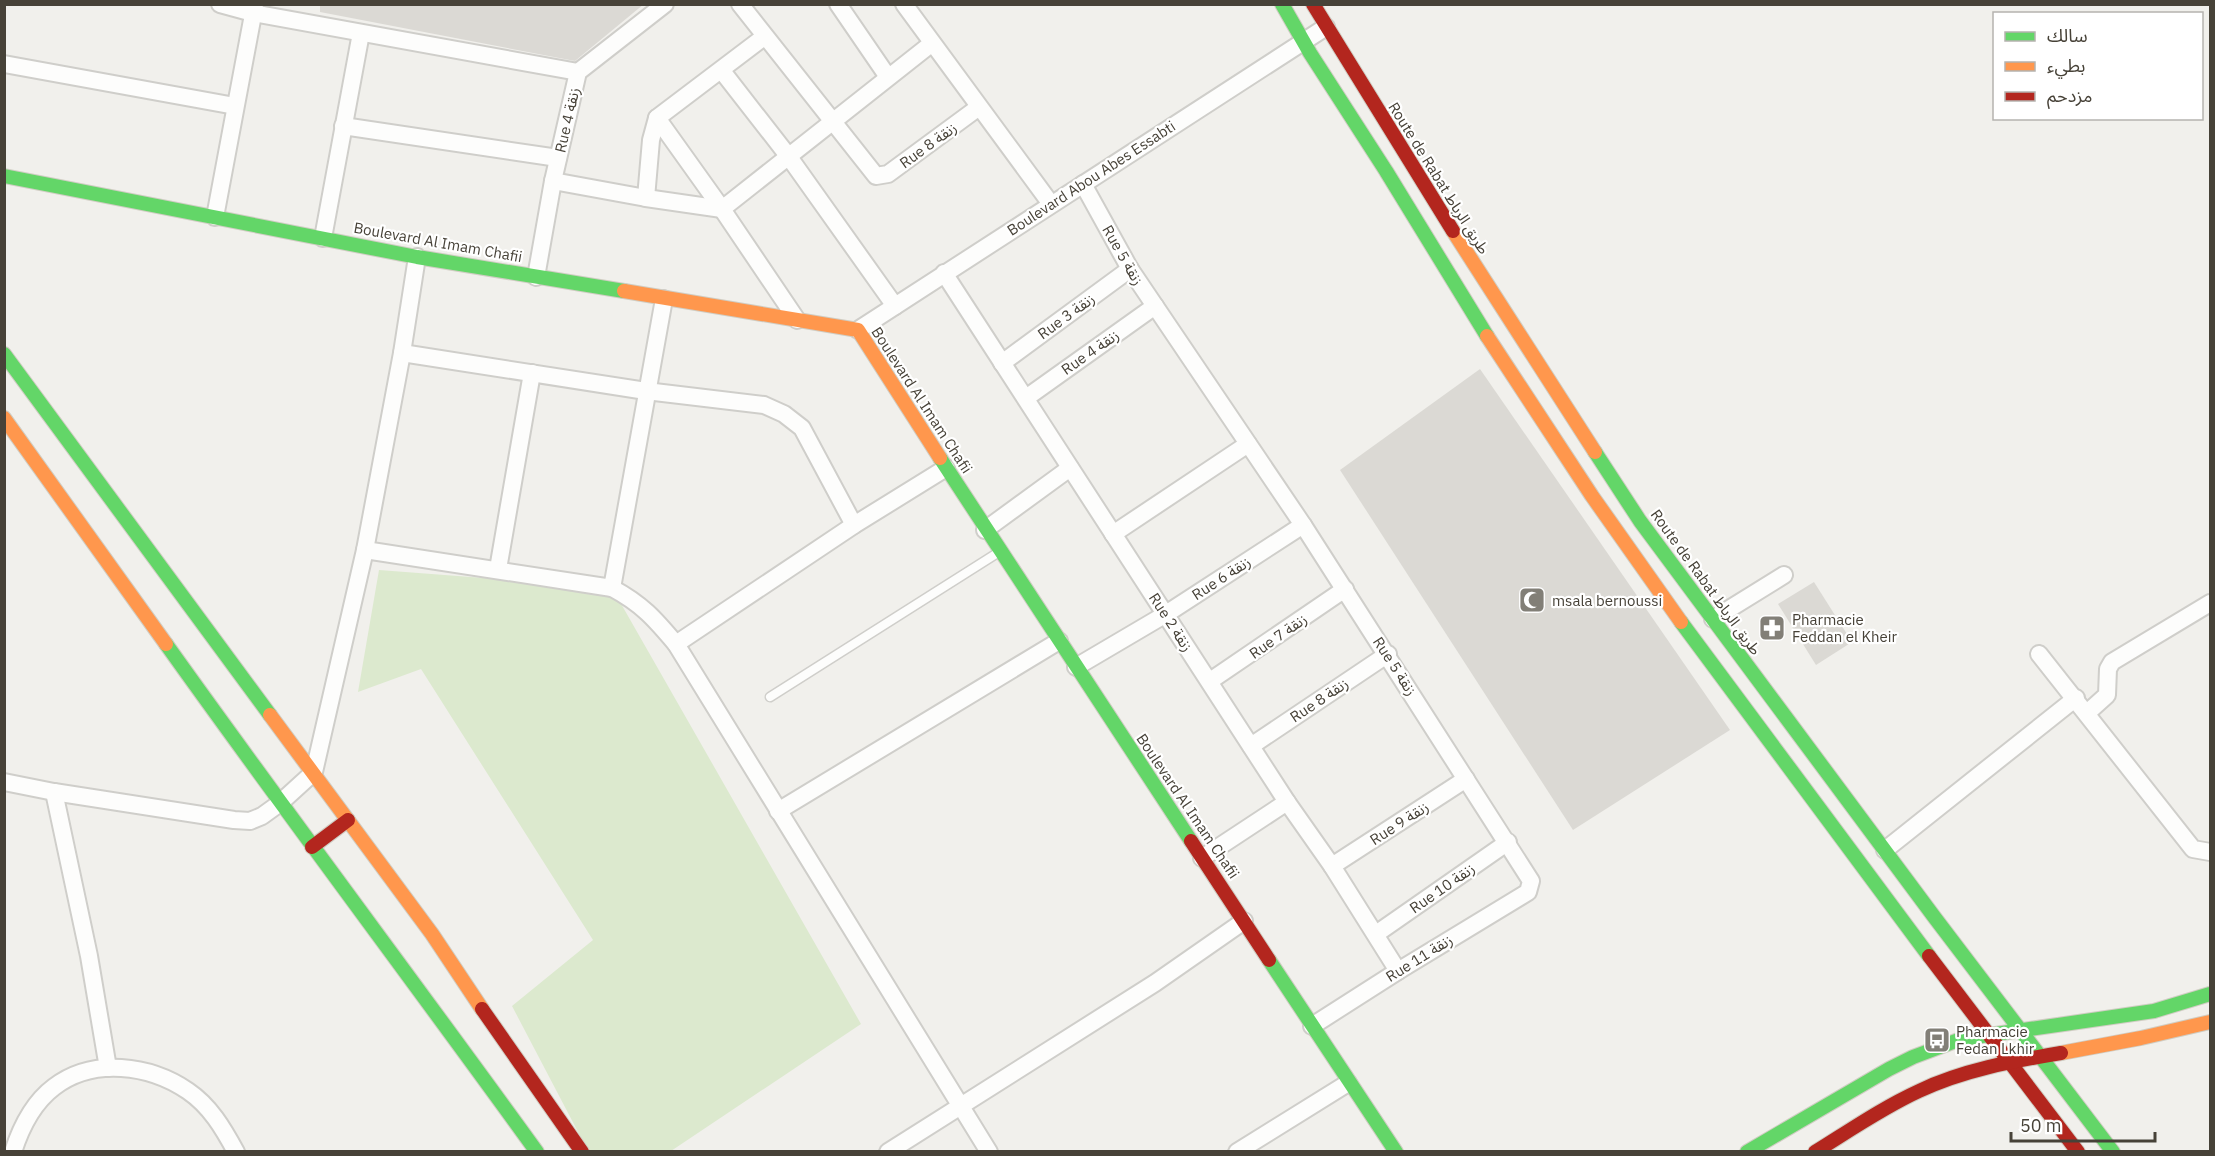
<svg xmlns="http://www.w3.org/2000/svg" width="2215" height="1156" viewBox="0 0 2215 1156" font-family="'IBM Plex Sans','Noto Sans Arabic',sans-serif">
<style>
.green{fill:#dce9ce}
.building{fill:#dbd9d4}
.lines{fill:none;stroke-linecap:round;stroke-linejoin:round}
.lane-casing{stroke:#cfceca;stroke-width:11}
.street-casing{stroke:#cfceca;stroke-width:20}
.fast-casing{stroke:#d0cdc3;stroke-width:16}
.slow-casing{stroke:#d0cdc3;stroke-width:16}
.jam-casing{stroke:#d0cdc3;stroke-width:16}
.lane{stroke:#fdfdfc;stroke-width:8}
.street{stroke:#fdfdfc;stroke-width:16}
.fast{stroke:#63d668;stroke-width:14}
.slow{stroke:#ff974d;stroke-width:14}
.jam{stroke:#b3261e;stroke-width:14}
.labels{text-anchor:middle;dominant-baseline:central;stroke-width:4.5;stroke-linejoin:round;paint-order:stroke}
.street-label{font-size:15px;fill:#474238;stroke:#fff}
.poi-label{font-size:15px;fill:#474238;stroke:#fff;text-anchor:start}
</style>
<rect width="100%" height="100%" fill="#f1f0ec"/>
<!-- green -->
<polygon class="green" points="379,570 612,588 861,1024 671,1151 588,1151 512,1006 593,940 421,669 358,692"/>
<!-- building -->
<g class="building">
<polygon points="320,4 644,4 575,61 320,12"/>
<polygon points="1480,369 1730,730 1573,830 1340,470"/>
<polygon points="1814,582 1852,642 1816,665 1778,604"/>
</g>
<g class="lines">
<defs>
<polyline id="lane" points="770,697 999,552"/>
<g id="street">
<polyline points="220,4 253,13 578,72"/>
<polyline points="740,4 876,176 888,174 979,107"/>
<polyline points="838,4 888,77"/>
<polyline points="904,4 1051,204"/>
<polyline points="4,64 235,106"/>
<polyline points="722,71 789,157 895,306"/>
<polyline points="657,118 722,209 797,320"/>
<polyline points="343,126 558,158"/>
<polyline points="553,181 646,198 722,209 931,44"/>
<polyline points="1083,184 1130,269 1303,525 1531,881 1528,892 1398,971 1312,1026"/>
<polyline points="646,198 651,140 657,118 764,37"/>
<polyline points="215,217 255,4"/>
<polyline points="323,238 361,33"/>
<polyline points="944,273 1287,802 1332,866 1398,971"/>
<polyline points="536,277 553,181 578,72 665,4"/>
<polyline points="858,330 1326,27"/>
<polyline points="402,353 646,391 764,405 784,414 802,428 854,525"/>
<polyline points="1002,363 1130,269"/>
<polyline points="1026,398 1155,306"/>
<polyline points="985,530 1070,468"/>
<polyline points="1113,534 1248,444"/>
<polyline points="365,550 612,588 664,299"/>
<polyline points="498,569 532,373"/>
<path d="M612,588C642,604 655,619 676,644L989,1152"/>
<polyline points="1713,619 1784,575"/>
<polyline points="676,644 854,525 946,468"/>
<polyline points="2039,654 2193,849 2210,852"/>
<polyline points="1076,667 1166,614 1303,525"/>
<polyline points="1210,681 1345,589"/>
<polyline points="2087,713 2107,695 2108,669 2112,662 2210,603"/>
<polyline points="1251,746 1388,654"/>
<polyline points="4,782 54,792 234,820 250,821 262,816 280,803 314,772 365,550 402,353 417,257"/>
<polyline points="54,792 89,956 108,1068"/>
<polyline points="778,811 1059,641"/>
<polyline points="1885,850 2076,698"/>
<polyline points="1202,858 1287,802"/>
<polyline points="1332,866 1466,779"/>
<polyline points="1376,934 1508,842"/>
<path d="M13,1152C21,1127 34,1102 54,1087C93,1057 150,1065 188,1091C210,1106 223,1128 236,1152"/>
<polyline points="888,1152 1155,983 1244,921"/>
<polyline points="1237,1152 1348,1083"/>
</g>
<g id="fast">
<polyline points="1282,4 1310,53 1386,171 1487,336"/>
<polyline points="4,176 417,257 624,291"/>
<polyline points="4,354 270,715"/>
<polyline points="1595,452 1640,521 1935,918 2113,1152"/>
<polyline points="940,458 1191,841"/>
<polyline points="1681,622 1929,956"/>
<path d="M166,644C288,815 414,982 537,1152"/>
<polyline points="1269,960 1396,1152"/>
<polyline points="1747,1152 1889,1069 1913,1057 1961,1039 2154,1011 2210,994"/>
</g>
<g id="slow">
<polyline points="1453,231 1595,452"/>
<polyline points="624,291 858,330 940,458"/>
<polyline points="1487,336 1592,496 1681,622"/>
<polyline points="4,418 166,644"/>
<polyline points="270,715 432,934 482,1009"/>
<polyline points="2061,1053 2141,1038 2210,1022"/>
</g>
<g id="jam">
<polyline points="1313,4 1453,231"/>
<polyline points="1191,841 1269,960"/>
<polyline points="312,847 348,820"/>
<polyline points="1929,956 2078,1152"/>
<polyline points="482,1009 582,1152"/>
<path d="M1815,1152C1849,1131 1882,1108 1919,1091C1963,1070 2013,1061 2061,1053"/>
</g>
</defs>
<!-- lane casing -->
<use href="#lane" class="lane-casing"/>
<!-- street casing -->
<use href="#street" class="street-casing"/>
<!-- fast casing -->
<use href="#fast" class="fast-casing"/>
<!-- slow casing -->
<use href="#slow" class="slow-casing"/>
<!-- jam casing -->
<use href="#jam" class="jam-casing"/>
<!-- lane -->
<use href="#lane" class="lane"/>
<!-- street -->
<use href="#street" class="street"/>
<!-- fast -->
<use href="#fast" class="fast"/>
<!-- slow -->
<use href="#slow" class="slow"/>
<!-- jam -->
<use href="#jam" class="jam"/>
</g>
<!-- icons -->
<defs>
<symbol id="mosque-square" viewBox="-11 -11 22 22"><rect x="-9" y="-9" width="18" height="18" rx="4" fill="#827f77" stroke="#fff"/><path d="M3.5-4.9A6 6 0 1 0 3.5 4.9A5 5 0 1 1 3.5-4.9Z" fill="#fff"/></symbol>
<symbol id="pharmacy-square" viewBox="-11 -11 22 22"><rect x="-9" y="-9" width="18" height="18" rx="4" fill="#827f77" stroke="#fff"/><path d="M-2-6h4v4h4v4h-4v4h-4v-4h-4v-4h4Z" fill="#fff"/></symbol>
<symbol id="bus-square" viewBox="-11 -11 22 22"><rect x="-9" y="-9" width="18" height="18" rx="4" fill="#827f77" stroke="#fff"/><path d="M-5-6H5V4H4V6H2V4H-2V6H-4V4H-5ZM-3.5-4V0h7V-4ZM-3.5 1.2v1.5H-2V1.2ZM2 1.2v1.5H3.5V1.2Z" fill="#fff"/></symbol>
</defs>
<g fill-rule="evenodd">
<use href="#mosque-square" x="1517" y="585" width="30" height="30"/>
<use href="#pharmacy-square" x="1757" y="613" width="30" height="30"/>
<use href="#bus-square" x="1922" y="1025" width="30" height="30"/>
</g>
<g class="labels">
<!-- street labels -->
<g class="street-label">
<text transform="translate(567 120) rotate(-77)">Rue 4 زنقة</text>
<text transform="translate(928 145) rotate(-36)">Rue 8 زنقة</text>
<text transform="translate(1091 178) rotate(-33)">Boulevard Abou Abes Essabti</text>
<text transform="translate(1439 178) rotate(58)">Route de Rabat طريق الرباط</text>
<text transform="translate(438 242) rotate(10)">Boulevard Al Imam Chafii</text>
<text transform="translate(1123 255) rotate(60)">Rue 5 زنقة</text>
<text transform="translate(1066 316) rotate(-36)">Rue 3 زنقة</text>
<text transform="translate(1090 352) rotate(-35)">Rue 4 زنقة</text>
<text transform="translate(922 400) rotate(57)">Boulevard Al Imam Chafii</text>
<text transform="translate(1221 578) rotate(-33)">Rue 6 زنقة</text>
<text transform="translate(1706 582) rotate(54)">Route de Rabat طريق الرباط</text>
<text transform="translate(1171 622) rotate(57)">Rue 2 زنقة</text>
<text transform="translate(1278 636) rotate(-35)">Rue 7 زنقة</text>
<text transform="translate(1395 666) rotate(57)">Rue 5 زنقة</text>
<text transform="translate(1319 700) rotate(-34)">Rue 8 زنقة</text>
<text transform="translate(1188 806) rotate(56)">Boulevard Al Imam Chafii</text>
<text transform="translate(1399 823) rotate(-33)">Rue 9 زنقة</text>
<text transform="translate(1442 888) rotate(-35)">Rue 10 زنقة</text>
<text transform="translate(1419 958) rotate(-32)">Rue 11 زنقة</text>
</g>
<!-- poi labels -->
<g class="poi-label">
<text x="1552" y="600">msala bernoussi</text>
<text x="1792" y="619">Pharmacie<tspan x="1792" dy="17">Feddan el Kheir</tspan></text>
<text x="1956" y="1031">Pharmacie<tspan x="1956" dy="17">Fedan Lkhir</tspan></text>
</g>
</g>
<!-- border -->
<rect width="2215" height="1156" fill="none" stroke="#474238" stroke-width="12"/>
<!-- legend -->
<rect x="1993" y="12" width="210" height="108" fill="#ffffff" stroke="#b5b3af" stroke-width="1.5"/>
<rect x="2005" y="32" width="30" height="9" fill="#63d668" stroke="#b5b3af" stroke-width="1.5"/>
<text x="2047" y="42" font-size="18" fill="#474238">سالك</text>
<rect x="2005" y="62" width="30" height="9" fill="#ff974d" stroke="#b5b3af" stroke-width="1.5"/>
<text x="2047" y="72" font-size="18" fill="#474238">بطيء</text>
<rect x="2005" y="92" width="30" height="9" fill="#b3261e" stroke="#b5b3af" stroke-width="1.5"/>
<text x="2047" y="102" font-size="18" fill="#474238">مزدحم</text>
<!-- scale -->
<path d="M2011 1132v9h144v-9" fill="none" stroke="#474238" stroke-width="3"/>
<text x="2020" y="1132" font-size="18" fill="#474238" stroke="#ffffff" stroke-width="4.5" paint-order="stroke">50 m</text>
</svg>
